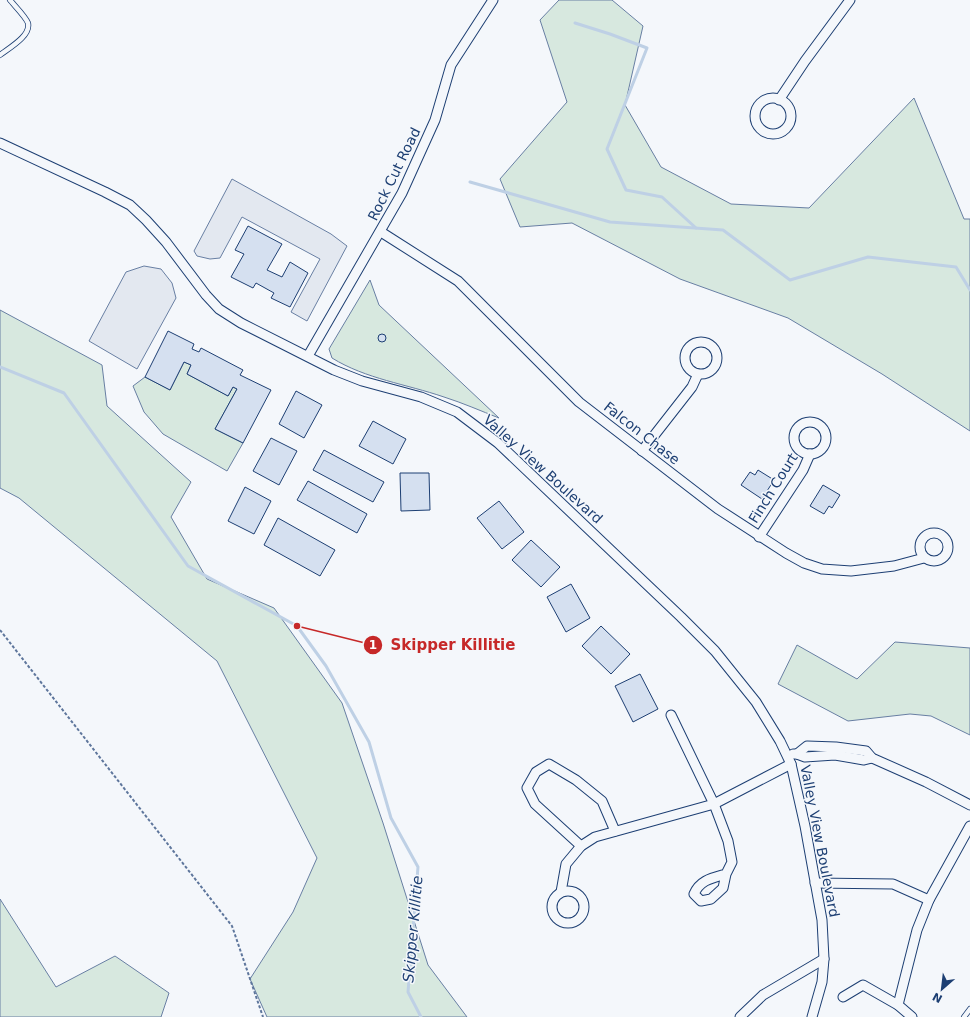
<svg xmlns="http://www.w3.org/2000/svg" width="970" height="1017" viewBox="0 0 970 1017" font-family="'DejaVu Sans',sans-serif">
<style>
.green{fill:#d7e8df;stroke:#687fa3}
.parking{fill:#e3e8f0;stroke:#687fa3}
.lines{fill:none;stroke-linecap:round;stroke-linejoin:round}
.stream{stroke:#bed0e5;stroke-width:3}
.building{fill:#d5e0f0;stroke:#1d3f73}
.service-casing{stroke:#1d3f73;stroke-width:6}
.minor-casing{stroke:#1d3f73;stroke-width:11}
.path{stroke:#5e769c;stroke-width:2;stroke-dasharray:3 2;stroke-linecap:butt}
.service{stroke:#f4f7fb;stroke-width:4.5}
.minor{stroke:#f4f7fb;stroke-width:9}
.labels{text-anchor:middle;dominant-baseline:central;stroke-width:3;stroke-linejoin:round;paint-order:stroke}
.street-label{font-size:14px;fill:#1d3f73;stroke:#f4f7fb}
.water-label{font-size:15px;font-style:italic;fill:#1d3f73;stroke:#f4f7fb}
.leader{fill:none;stroke:#c62828;stroke-width:1.5}
.callout-dot{fill:#c62828;stroke:#f4f7fb;stroke-width:1.5}
.mark-label{font-size:12px;text-anchor:middle;font-weight:bold;fill:#fff}
.callout-label{font-size:15px;text-anchor:middle;font-weight:bold;fill:#c62828;stroke:#f4f7fb;stroke-width:3;stroke-linejoin:round;paint-order:stroke}
</style>
<rect width="100%" height="100%" fill="#f4f7fb"/>
<!-- green -->
<g class="green">
<polygon points="559,0 612,0 643,26 625,105 661,167 731,204 809,208 914,98 964,219 970,219 970,431 882,374 788,318 680,279 572,223 520,227 500,179 567,102 540,20"/>
<path d="M370,280L379,305L499,418C481,411 463,403 444,397C406,384 366,379 332,358L329,349Z"/>
<polygon points="0,310 102,365 107,406 191,482 171,517 207,579 274,608 342,703 383,823 428,965 467,1017 267,1017 250,979 293,912 317,858 217,661 19,498 0,488"/>
<polygon points="184,362 191,365 187,374 228,396 233,387 237,389 215,429 243,443 227,471 163,434 144,412 133,386 145,377 170,390"/>
<polygon points="895,642 970,648 970,735 931,716 910,714 848,721 778,684 797,645 857,679"/>
<polygon points="0,899 56,987 115,956 169,993 161,1017 0,1017"/>
</g>
<!-- parking -->
<g class="parking">
<polygon points="232,179 331,234 347,246 307,321 291,312 320,259 242,217 220,258 210,259 197,256 194,251"/>
<polygon points="144,266 161,269 172,283 176,298 137,369 89,341 126,272"/>
</g>
<g class="lines">
<!-- stream -->
<g class="stream">
<polyline points="575,23 610,34 647,48 607,149 626,190 662,197 696,228"/>
<polyline points="470,182 610,222 723,230 790,280 868,257 956,267 970,290"/>
<polyline points="0,367 64,393 188,566 297,626 326,666 369,742 391,818 418,867 408,992 421,1017"/>
</g>
</g>
<!-- building -->
<g class="building">
<polygon points="248,226 282,244 267,270 282,277 290,262 308,273 290,307 271,298 274,293 256,283 253,288 231,277 244,254 235,250"/>
<polygon points="168,331 194,344 192,349 199,352 201,348 243,370 240,375 271,390 243,443 215,429 237,389 233,387 228,396 187,374 191,365 184,362 170,390 145,377"/>
<circle cx="382" cy="338" r="4"/>
<polygon points="296,391 322,405 304,438 279,424"/>
<polygon points="373,421 406,439 393,464 359,446"/>
<polygon points="271,438 297,451 279,485 253,471"/>
<polygon points="324,450 384,482 373,502 313,470"/>
<polygon points="758,470 774,480 762,499 741,485 750,472 755,475"/>
<polygon points="400,473 429,473 430,510 401,511"/>
<polygon points="308,481 367,514 357,533 297,500"/>
<polygon points="823,485 840,495 832,508 829,506 824,514 810,506"/>
<polygon points="245,487 271,501 254,534 228,521"/>
<polygon points="499,501 524,532 502,549 477,518"/>
<polygon points="278,518 335,550 320,576 264,545"/>
<polygon points="531,540 560,567 541,587 512,560"/>
<polygon points="571,584 590,618 566,632 547,597"/>
<polygon points="601,626 630,654 611,674 582,646"/>
<polygon points="640,674 658,709 633,722 615,686"/>
</g>
<g class="lines">
<defs>
<g id="service">
<path d="M0,55C9,48 31,36 28,23C26,17 14,5 10,0"/>
<polyline points="964,1017 970,1009"/>
</g>
<g id="minor">
<circle cx="773" cy="116" r="18"/>
<polyline points="779,100 805,61 850,0"/>
<polyline points="0,143 105,192 130,205 146,220 166,242 206,295 219,309 241,323 334,370 362,381 421,397 457,412 498,443 681,617 715,651 756,702 780,741 791,764 805,826 822,920 824,959 822,982 812,1017"/>
<polyline points="381,232 458,281 579,402 718,509 786,553 804,563 822,569 851,571 894,566 924,558"/>
<circle cx="701" cy="358" r="16"/>
<polyline points="308,356 402,193 435,120 451,65 493,0"/>
<circle cx="810" cy="438" r="16"/>
<polyline points="642,451 692,387 698,374"/>
<circle cx="934" cy="547" r="14"/>
<polyline points="759,537 803,470 810,454"/>
<path d="M671,715L714,804L728,841L732,862L726,874L723,888L711,899L701,901L694,894C700,880 712,878 726,874"/>
<polyline points="793,754 797,754 805,757 835,755 864,760 872,758"/>
<polyline points="797,754 807,746 836,747 866,751 872,758 926,782 970,805"/>
<polyline points="581,846 535,804 527,788 536,772 549,764 576,780 602,801 615,831"/>
<polyline points="815,883 893,884 929,900"/>
<circle cx="568" cy="907" r="16"/>
<polyline points="561,892 566,864 581,846 595,837 714,804 791,764"/>
<polyline points="843,997 863,985 898,1005 912,1017"/>
<polyline points="898,1005 917,930 929,900 970,826"/>
<polyline points="740,1017 763,995 824,959"/>
</g>
</defs>
<!-- service casing -->
<use href="#service" class="service-casing"/>
<!-- minor casing -->
<use href="#minor" class="minor-casing"/>
<!-- path -->
<polyline class="path" points="0,630 232,926 263,1017"/>
<!-- service -->
<use href="#service" class="service"/>
<!-- minor -->
<use href="#minor" class="minor"/>
</g>
<g class="labels">
<!-- street labels -->
<g class="street-label">
<text transform="translate(394 174) rotate(-64)">Rock Cut Road</text>
<text transform="translate(642 433) rotate(38)">Falcon Chase</text>
<text transform="translate(543 469) rotate(42)">Valley View Boulevard</text>
<text transform="translate(773 488) rotate(-58)">Finch Court</text>
<text transform="translate(820 841) rotate(79)">Valley View Boulevard</text>
</g>
<!-- water labels -->
<g class="water-label">
<text transform="translate(413 929) rotate(-85)">Skipper Killitie</text>
</g>
</g>
<!-- callouts -->
<path class="leader" d="M297 626L373 645"/>
<g class="callout-dot">
<circle cx="297" cy="626" r="4"/>
<circle cx="373" cy="645" r="10"/>
</g>
<g class="mark-label">
<text x="373" y="649">1</text>
</g>
<g class="callout-label">
<text x="453" y="650">Skipper Killitie</text>
</g>
<!-- north arrow -->
<g transform="translate(942 989) rotate(208)" stroke="#f4f7fb" stroke-width="3" paint-order="stroke">
<path d="M0-3L7 15L0 10L-7 15Z" fill="#1d3f73"/>
<text y="-6" font-size="11" font-weight="bold" text-anchor="middle" fill="#1d3f73">N</text>
</g>
</svg>
